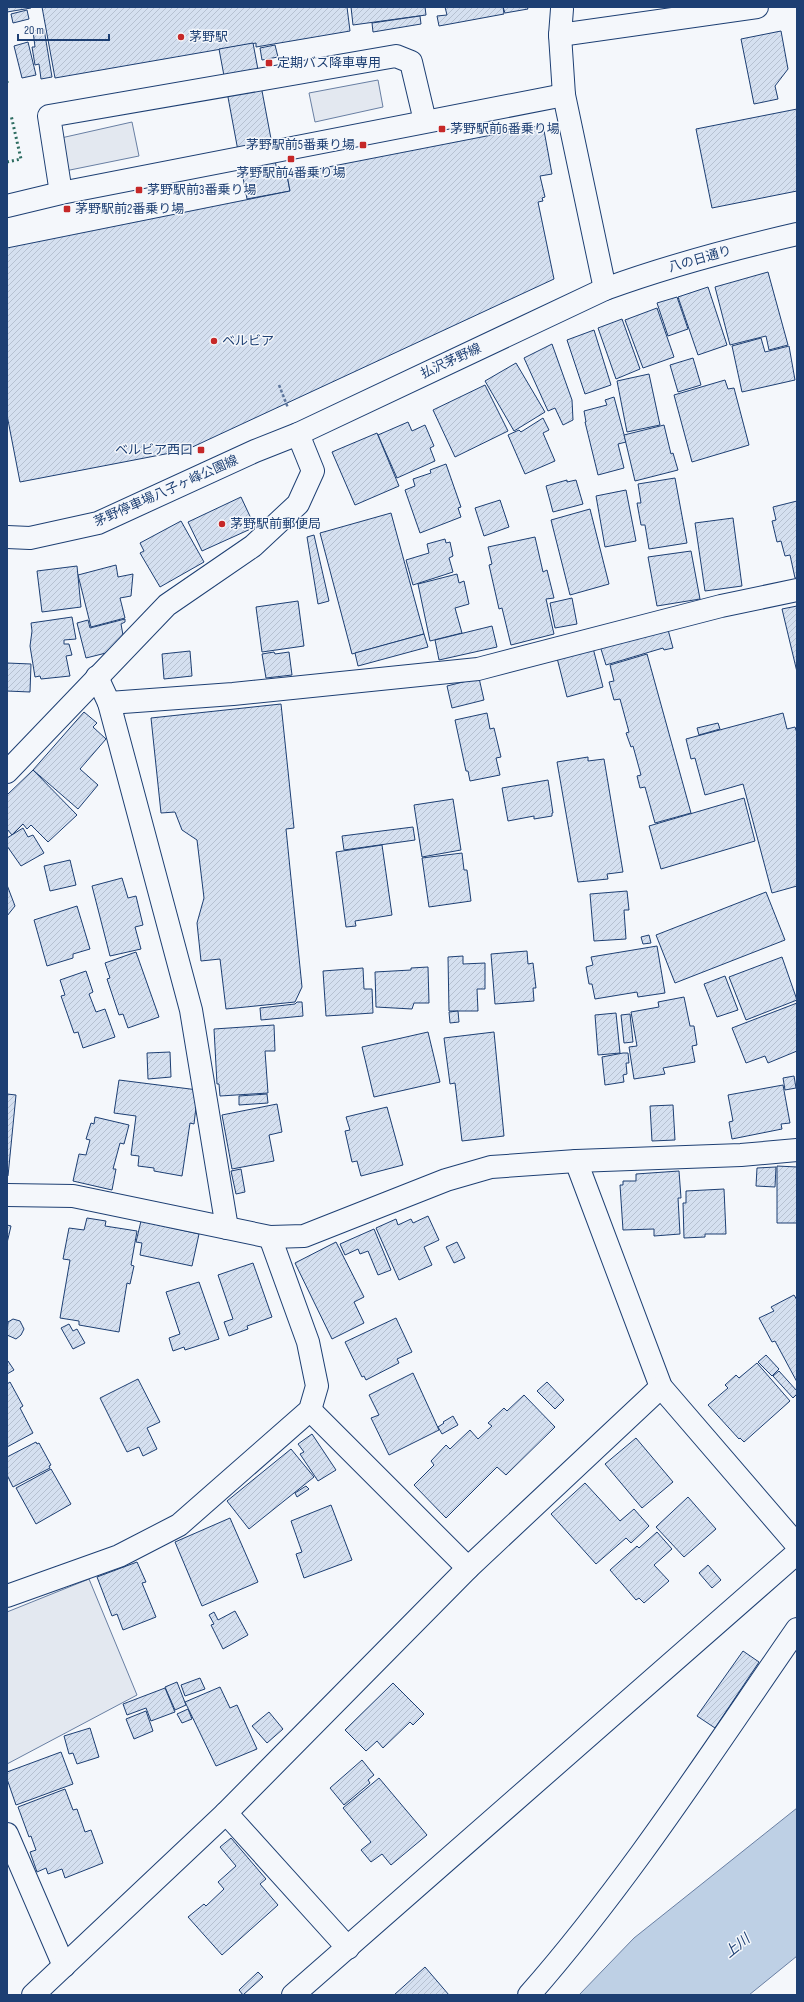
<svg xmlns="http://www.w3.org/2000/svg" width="804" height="2002" viewBox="0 0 804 2002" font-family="'Sofia Sans Condensed','Noto Sans JP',sans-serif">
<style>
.parking{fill:#e3e8f0;stroke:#687fa3}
.water{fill:#bed0e5;stroke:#687fa3}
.building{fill:url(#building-hatch);stroke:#1d3f73}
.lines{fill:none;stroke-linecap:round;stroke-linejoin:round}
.minor-casing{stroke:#1d3f73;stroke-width:24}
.major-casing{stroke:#1d3f73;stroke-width:24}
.path{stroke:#5e769c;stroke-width:2.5;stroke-dasharray:3 2;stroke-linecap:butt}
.minor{stroke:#f4f7fb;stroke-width:22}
.major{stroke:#f4f7fb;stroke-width:22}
.hedge{stroke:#2c6c60;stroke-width:3;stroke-dasharray:2 3;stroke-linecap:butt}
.poi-dot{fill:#c62828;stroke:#f4f7fb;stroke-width:1.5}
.labels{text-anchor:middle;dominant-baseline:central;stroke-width:3;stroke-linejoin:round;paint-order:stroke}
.poi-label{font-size:13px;fill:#1d3f73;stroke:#f4f7fb;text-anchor:start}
.street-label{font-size:13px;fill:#1d3f73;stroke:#f4f7fb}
.water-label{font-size:14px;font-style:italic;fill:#1d3f73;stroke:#f4f7fb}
</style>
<defs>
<pattern id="building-hatch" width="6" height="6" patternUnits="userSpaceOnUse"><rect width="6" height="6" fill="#d5e0f0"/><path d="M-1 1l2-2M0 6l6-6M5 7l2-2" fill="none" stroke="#b6c1d1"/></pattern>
</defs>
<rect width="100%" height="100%" fill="#f4f7fb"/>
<!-- parking -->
<g class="parking">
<polygon points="378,80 383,107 315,122 309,93"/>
<polygon points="132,122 139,156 65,171 61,138"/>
<polygon points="89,1579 137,1695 7,1764 7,1612"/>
</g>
<!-- water -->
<polygon class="water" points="797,1808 797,1956 749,1995 579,1995 634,1938"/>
<!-- building -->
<g class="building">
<polygon points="7,7 30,7 31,8 7,12"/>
<polygon points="42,7 347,7 350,31 256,47 256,43 55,78"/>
<polygon points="351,7 425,7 426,15 353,25"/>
<polygon points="445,7 503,7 504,14 439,26 437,16 447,15"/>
<polygon points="503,7 527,7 528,9 505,13"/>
<polygon points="27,10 29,19 13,23 11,14"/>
<polygon points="420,16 421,24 373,32 372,23"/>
<polygon points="44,29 52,77 41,79 39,64 35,65 32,47 35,47 33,31"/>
<polygon points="781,31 788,69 775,86 778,99 754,104 741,39"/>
<polygon points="28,42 36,75 22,78 14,46"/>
<polygon points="253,43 278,176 287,175 290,191 247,199 219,49"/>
<polygon points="275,45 278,57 262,60 260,48"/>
<polygon points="797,109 797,191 712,208 696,129"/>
<polygon points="543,125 552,174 540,176 545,197 542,198 543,201 538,202 554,279 186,450 20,482 7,415 7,248 290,191 287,175"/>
<polygon points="768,272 788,345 769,350 766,336 730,345 715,287"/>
<polygon points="708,287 727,345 698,355 678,297"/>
<polygon points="677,297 688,329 668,336 657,303"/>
<polygon points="657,308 674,357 643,368 625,320"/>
<polygon points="622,319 640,369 616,379 598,328"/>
<polygon points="594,330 611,385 585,394 567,340"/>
<polygon points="761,338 765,352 789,346 795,380 742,392 732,346"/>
<polygon points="552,344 572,400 573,420 563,425 555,408 548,411 524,358"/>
<polygon points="693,358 701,385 678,392 670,365"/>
<polygon points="516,363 545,412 514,431 485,381"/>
<polygon points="649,374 660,425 627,432 617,381"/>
<polygon points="725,380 728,389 734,388 749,445 692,462 674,395"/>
<polygon points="485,385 508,431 455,457 433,410"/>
<polygon points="614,397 626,442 618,444 624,468 598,475 585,422 586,422 584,411 607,405 605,400"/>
<polygon points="543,418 549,430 543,433 555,461 525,474 508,435 519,430 521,432"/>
<polygon points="408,422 412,431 425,425 434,446 430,448 435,461 397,478 378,435"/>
<polygon points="664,425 671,454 673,453 678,470 635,481 624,435"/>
<polygon points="377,433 399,486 355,505 332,452"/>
<polygon points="446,464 461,507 458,508 461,517 420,533 405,490 415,486 413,479 431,473 430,470"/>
<polygon points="675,478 687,543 649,549 645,525 641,525 637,503 641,503 638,484"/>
<polygon points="567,480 567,482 576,480 583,504 553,512 546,486"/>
<polygon points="626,490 636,541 605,547 596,496"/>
<polygon points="241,497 255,527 202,551 188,522"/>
<polygon points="500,500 509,527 484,536 475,508"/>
<polygon points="797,501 797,578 795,578 790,555 785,556 781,541 777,542 772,521 776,520 773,507"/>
<polygon points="590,509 609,584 570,595 551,520"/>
<polygon points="391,513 424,634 352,654 320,533"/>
<polygon points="733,518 742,586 705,591 695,523"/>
<polygon points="181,521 204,562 160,587 140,553 144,551 140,543"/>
<polygon points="314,535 329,601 318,604 307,537"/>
<polygon points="535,537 543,572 547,570 554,598 546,599 554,634 511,645 502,608 499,609 489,565 492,564 488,547"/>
<polygon points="445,539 446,543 450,542 453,556 449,558 453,572 413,585 406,560 429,553 427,544"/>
<polygon points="691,551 700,599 657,606 648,557"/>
<polygon points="116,565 118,577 133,574 131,596 120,598 125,618 91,627 78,575"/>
<polygon points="77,566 81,607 42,612 37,571"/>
<polygon points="457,574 459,583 464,581 469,604 455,608 462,633 430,641 418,584"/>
<polygon points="572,598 577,624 555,628 550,603"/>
<polygon points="298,601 304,646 262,652 256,607"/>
<polygon points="797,606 797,672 782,609"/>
<polygon points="72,617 76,639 64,640 64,644 69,644 72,655 66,656 70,676 41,679 40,676 35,677 30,646 32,631 31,623"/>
<polygon points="125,619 125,622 121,624 123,635 110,652 86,658 77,623 88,620 90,628"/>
<polygon points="492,626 497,647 439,660 435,640"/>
<polygon points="667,626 673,648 664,650 663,648 606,665 600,646"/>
<polygon points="424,634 428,647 358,666 355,653"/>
<polygon points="593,648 603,687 567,697 557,658"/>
<polygon points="190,651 192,676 164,679 162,654"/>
<polygon points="274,652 275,654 289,652 292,675 266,678 262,654"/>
<polygon points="647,654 691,813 655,823 645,787 640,788 637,776 641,775 633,746 631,747 626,733 629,732 620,699 614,700 609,682 614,681 610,665"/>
<polygon points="7,663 31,664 30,692 7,691"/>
<polygon points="479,678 484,700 452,708 447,686"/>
<polygon points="281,704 294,828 286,829 302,987 295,1002 226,1009 220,959 201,961 197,923 204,898 197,840 182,830 175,812 161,813 151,718"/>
<polygon points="84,712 97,723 93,727 106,739 80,769 98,785 78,809 33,770"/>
<polygon points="487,713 490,729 494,728 501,757 496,758 500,775 470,781 468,771 466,771 455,720"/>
<polygon points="783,713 787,729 795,727 797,733 797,886 772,893 743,784 705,795 695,758 691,759 686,739"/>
<polygon points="718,723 720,729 699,735 697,728"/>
<polygon points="588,757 588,761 604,759 623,872 607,874 608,879 578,882 557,762"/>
<polygon points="33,770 77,815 48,842 31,825 27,829 23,824 12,835 7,829 7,795"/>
<polygon points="548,780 553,813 552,813 552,816 534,819 534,816 508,821 502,788"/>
<polygon points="744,798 755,841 661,869 649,826"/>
<polygon points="453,799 461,850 422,857 414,805"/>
<polygon points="413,827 415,840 344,850 342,836"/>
<polygon points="23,828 28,837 33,835 44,853 21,866 7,846 7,838"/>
<polygon points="382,845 392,915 355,921 356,926 346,927 336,852"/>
<polygon points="462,853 464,870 467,870 471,901 429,907 422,858"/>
<polygon points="70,860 76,885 50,891 44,866"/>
<polygon points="122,878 128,898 136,896 143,925 135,927 141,949 110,956 92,886"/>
<polygon points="7,885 15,906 7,916"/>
<polygon points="627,891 629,910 624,910 626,939 594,941 590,894"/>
<polygon points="766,892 785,940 675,983 656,935"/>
<polygon points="77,906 90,949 73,954 73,958 47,966 34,920"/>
<polygon points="649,935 651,943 643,944 641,937"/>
<polygon points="657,946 665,993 638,997 637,992 595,999 592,984 589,984 586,967 593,965 591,957"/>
<polygon points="527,951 528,964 533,963 536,988 533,988 534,1001 495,1004 491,954"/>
<polygon points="136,952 159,1017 128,1028 123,1014 119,1015 107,979 110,978 105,963"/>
<polygon points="463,956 463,964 485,963 485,989 477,989 478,1011 449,1011 448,957"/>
<polygon points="782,957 797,1000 746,1020 729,977"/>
<polygon points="428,967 429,1003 414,1003 412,1009 376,1007 375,972 411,970 411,968"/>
<polygon points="363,968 364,989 372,989 373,1013 326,1016 323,971"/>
<polygon points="86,971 93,992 89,994 96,1012 105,1009 115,1037 83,1048 78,1032 74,1033 61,996 65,995 60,980"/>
<polygon points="725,976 738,1010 717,1017 704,984"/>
<polygon points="684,997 690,1026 694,1026 697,1045 692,1046 695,1062 663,1068 665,1074 634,1079 629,1047 637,1046 631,1012 659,1007 658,1002"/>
<polygon points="297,1002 302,1002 303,1016 261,1020 260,1008 295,1004"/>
<polygon points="797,1003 797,1051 768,1063 765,1056 746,1063 732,1028"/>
<polygon points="458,1011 459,1022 450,1023 449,1012"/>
<polygon points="616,1013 620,1053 598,1055 595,1015"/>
<polygon points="630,1014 633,1042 624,1043 621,1015"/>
<polygon points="274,1025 275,1051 265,1051 268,1093 220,1096 219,1084 217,1084 214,1029"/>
<polygon points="428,1032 440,1082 374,1097 362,1047"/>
<polygon points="494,1032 504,1136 462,1141 455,1083 450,1084 444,1038"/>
<polygon points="170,1052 171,1077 148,1079 147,1053"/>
<polygon points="623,1053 628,1053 629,1063 626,1063 627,1074 623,1075 624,1082 605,1085 602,1057"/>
<polygon points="794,1076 796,1088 785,1090 783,1078"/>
<polygon points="119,1080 198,1090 194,1124 190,1123 182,1176 154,1171 154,1168 138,1166 139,1156 131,1155 136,1116 114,1113"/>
<polygon points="783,1085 790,1123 781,1124 782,1129 732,1139 729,1122 733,1121 728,1095"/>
<polygon points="7,1094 16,1095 8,1176 7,1176"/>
<polygon points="267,1094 268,1103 239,1105 239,1096"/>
<polygon points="277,1104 282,1132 269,1135 274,1161 232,1169 222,1115"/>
<polygon points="673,1105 675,1140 652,1141 650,1106"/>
<polygon points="387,1107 403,1165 361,1176 357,1161 352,1162 345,1131 350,1130 346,1117"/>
<polygon points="95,1117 129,1125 124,1144 120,1143 113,1169 116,1169 112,1190 73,1181 79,1154 86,1155 90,1140 86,1139 91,1123 94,1124"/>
<polygon points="777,1166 797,1167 797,1223 777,1223"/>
<polygon points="776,1167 775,1187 756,1186 757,1168"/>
<polygon points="241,1169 245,1192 236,1194 231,1171"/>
<polygon points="679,1171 681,1198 678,1198 680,1234 654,1236 654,1229 623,1230 620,1185 623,1185 623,1181 636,1181 636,1174"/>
<polygon points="724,1189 726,1234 705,1234 705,1237 684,1238 683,1203 686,1203 686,1191"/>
<polygon points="428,1216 439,1240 424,1247 432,1265 399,1280 376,1228 396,1219 398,1225 411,1219 413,1223"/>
<polygon points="87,1218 106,1221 105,1226 137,1231 131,1265 134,1266 130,1284 127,1283 119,1332 79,1325 79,1321 60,1318 70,1260 63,1259 69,1228 84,1230"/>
<polygon points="141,1221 199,1234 192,1266 140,1255 142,1243 136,1242"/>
<polygon points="7,1225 11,1226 7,1243"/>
<polygon points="374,1229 391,1270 378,1275 368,1251 360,1254 358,1249 345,1255 340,1244"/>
<polygon points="336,1242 364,1297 354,1302 364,1323 332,1339 295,1263"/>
<polygon points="457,1242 465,1258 454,1263 446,1247"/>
<polygon points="253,1263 272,1317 247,1326 248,1329 229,1336 224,1322 233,1319 218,1275"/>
<polygon points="199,1282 219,1339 185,1350 184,1347 173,1351 169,1338 180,1334 166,1292"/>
<polygon points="794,1295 797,1300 797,1382 775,1341 772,1342 759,1318 774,1311 771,1307"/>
<polygon points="396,1318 412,1352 397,1359 399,1363 366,1380 364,1376 362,1377 345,1342"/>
<polygon points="13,1319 20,1321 24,1329 21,1335 16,1339 7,1335 8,1322"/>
<polygon points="69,1324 73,1331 77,1329 85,1343 73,1349 61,1328"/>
<polygon points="766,1355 779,1369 772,1376 758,1362"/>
<polygon points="8,1361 14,1370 7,1374 7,1362"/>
<polygon points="757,1363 790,1401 744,1442 740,1438 739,1439 708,1405 728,1388 725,1385 736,1375 739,1378"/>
<polygon points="779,1371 797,1391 797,1394 793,1398 773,1376"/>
<polygon points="413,1373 439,1430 389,1455 371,1418 379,1415 369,1395"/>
<polygon points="138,1379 160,1422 147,1428 157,1449 143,1456 139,1447 127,1452 100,1398"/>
<polygon points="10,1382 23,1406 20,1408 33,1433 7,1447 7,1384"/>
<polygon points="547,1382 564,1400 555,1409 537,1391"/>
<polygon points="524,1395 555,1427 506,1475 497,1467 446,1518 414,1485 434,1465 431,1461 446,1445 450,1449 470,1430 478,1439 492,1426 488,1423 504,1408 507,1411"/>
<polygon points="453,1416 458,1425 442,1434 438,1427 444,1423 443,1422"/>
<polygon points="312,1434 336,1470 318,1481 300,1454 304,1452 298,1444"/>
<polygon points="636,1438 673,1482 642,1508 605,1464"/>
<polygon points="36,1442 37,1444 39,1443 51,1465 49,1466 50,1468 13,1487 7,1475 7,1457"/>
<polygon points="291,1449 314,1477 249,1529 227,1501"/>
<polygon points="51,1469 71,1504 36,1524 16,1488"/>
<polygon points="585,1483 620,1521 634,1509 649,1526 631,1543 626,1538 596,1564 551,1514"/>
<polygon points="306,1486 309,1489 297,1497 295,1493"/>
<polygon points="688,1497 716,1529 684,1557 656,1527"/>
<polygon points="331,1505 352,1560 304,1578 296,1554 302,1552 291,1521"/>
<polygon points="230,1518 258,1582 202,1606 175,1542"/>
<polygon points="657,1532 672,1549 654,1565 669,1581 644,1603 639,1598 636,1600 610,1570 637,1546 639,1548"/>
<polygon points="137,1562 146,1582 142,1583 156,1617 123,1630 117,1614 112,1616 97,1577"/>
<polygon points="708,1565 721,1580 712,1588 699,1573"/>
<polygon points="235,1611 248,1635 223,1649 211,1625 214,1624 209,1615 214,1612 218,1620"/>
<polygon points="743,1651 759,1662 715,1728 697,1716"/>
<polygon points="200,1678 205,1689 185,1696 181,1685"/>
<polygon points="177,1682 186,1705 175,1710 165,1687"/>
<polygon points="393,1683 424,1714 413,1725 410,1722 383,1748 377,1741 366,1751 345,1730"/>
<polygon points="220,1687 230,1708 237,1705 257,1749 216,1766 185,1702"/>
<polygon points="165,1688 175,1712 151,1721 146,1708 127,1715 123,1704"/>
<polygon points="188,1709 192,1719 182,1723 177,1714"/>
<polygon points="146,1711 153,1731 134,1739 126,1719"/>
<polygon points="269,1712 283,1729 267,1743 252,1726"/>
<polygon points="90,1728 99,1757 77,1764 73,1753 69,1754 64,1736"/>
<polygon points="61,1752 73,1784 16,1805 7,1779 7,1772"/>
<polygon points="362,1760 374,1775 368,1780 370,1783 344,1805 330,1788"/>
<polygon points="379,1778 427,1835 391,1865 382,1854 371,1862 361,1850 371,1842 343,1808"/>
<polygon points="65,1789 73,1810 77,1809 85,1832 91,1830 103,1863 65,1878 62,1869 48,1874 46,1868 37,1872 30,1852 36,1850 31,1836 29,1837 18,1807"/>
<polygon points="231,1838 266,1879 260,1884 278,1905 222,1955 188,1917 204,1904 206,1906 224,1889 218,1882 236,1866 220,1847"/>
<polygon points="425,1967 449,1995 394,1995"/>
<polygon points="258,1972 263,1977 243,1995 239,1990"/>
</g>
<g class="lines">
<defs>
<g id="minor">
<polyline points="562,9 560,35 564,95 605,289"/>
<polyline points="560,35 757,7"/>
<polyline points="61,193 49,116 396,56 411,62 425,121"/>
<polyline points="7,206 61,193 564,95"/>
<polyline points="97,677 109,703 191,1010 227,1228"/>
<polyline points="109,703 233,694 478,669 721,606 797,590"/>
<polyline points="7,772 167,605 253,546 298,504 313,471 298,434"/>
<polyline points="576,1161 661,1387 797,1545"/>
<polyline points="7,1195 73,1196 270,1237 304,1236 446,1180 491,1167 576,1161 741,1155 797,1150"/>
<polyline points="310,1410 468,1568"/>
<polyline points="7,1596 119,1556 179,1525 310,1410 317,1386 308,1342 270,1237"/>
<polyline points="226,1813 348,1948"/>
<polyline points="7,1834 64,1966"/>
<polyline points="33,1995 226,1813 468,1568 661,1387"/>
<polyline points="293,1995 797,1553"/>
<path d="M529,1995C629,1881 711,1753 797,1629"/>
</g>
<path id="major" d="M7,537L30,538L98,523L255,451L298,434L605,289C668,266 732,249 797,234"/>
</defs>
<!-- minor casing -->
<use href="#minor" class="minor-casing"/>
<!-- major casing -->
<use href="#major" class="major-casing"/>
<!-- path -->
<polyline class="path" points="279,385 288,408"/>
<!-- minor -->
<use href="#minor" class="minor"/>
<!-- major -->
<use href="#major" class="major"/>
<!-- hedge -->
<g class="hedge">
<polyline points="7,81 7,83"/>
<polyline points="7,162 21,159 11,115"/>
</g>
</g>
<!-- markers -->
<g class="poi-dot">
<circle cx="181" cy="37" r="4"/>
<rect x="265" y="59" width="8" height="8" rx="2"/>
<rect x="438" y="125" width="8" height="8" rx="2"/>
<rect x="359" y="141" width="8" height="8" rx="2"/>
<rect x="287" y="155" width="8" height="8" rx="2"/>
<rect x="135" y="186" width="8" height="8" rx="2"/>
<rect x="63" y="205" width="8" height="8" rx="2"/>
<circle cx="214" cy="341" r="4"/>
<rect x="197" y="446" width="8" height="8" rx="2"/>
<circle cx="222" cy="524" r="4"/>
</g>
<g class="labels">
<!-- poi labels -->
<g class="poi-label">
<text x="189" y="37">茅野駅</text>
<text x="277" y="63">定期バス降車専用</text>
<text x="450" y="129">茅野駅前6番乗り場</text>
<text x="355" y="145" text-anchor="end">茅野駅前5番乗り場</text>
<text x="291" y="173" text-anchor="middle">茅野駅前4番乗り場</text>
<text x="147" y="190">茅野駅前3番乗り場</text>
<text x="75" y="209">茅野駅前2番乗り場</text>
<text x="222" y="341">ベルビア</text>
<text x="193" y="450" text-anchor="end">ベルビア西口</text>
<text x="230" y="524">茅野駅前郵便局</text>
</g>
<!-- street labels -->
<g class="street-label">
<text transform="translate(700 259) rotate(-16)">八の日通り</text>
<text transform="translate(451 361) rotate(-25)">払沢茅野線</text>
<text transform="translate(166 491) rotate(-24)">茅野停車場八子ヶ峰公園線</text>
</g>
<!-- water labels -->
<g class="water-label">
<text transform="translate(737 1946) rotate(-39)">上川</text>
</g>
</g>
<!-- border -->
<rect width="804" height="2002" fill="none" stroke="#1d3f73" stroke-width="16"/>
<!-- scale -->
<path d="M18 34v6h91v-6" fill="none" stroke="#1d3f73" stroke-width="2"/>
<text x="24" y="34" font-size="12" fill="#1d3f73" stroke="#f4f7fb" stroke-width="3" paint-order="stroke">20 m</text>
</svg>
